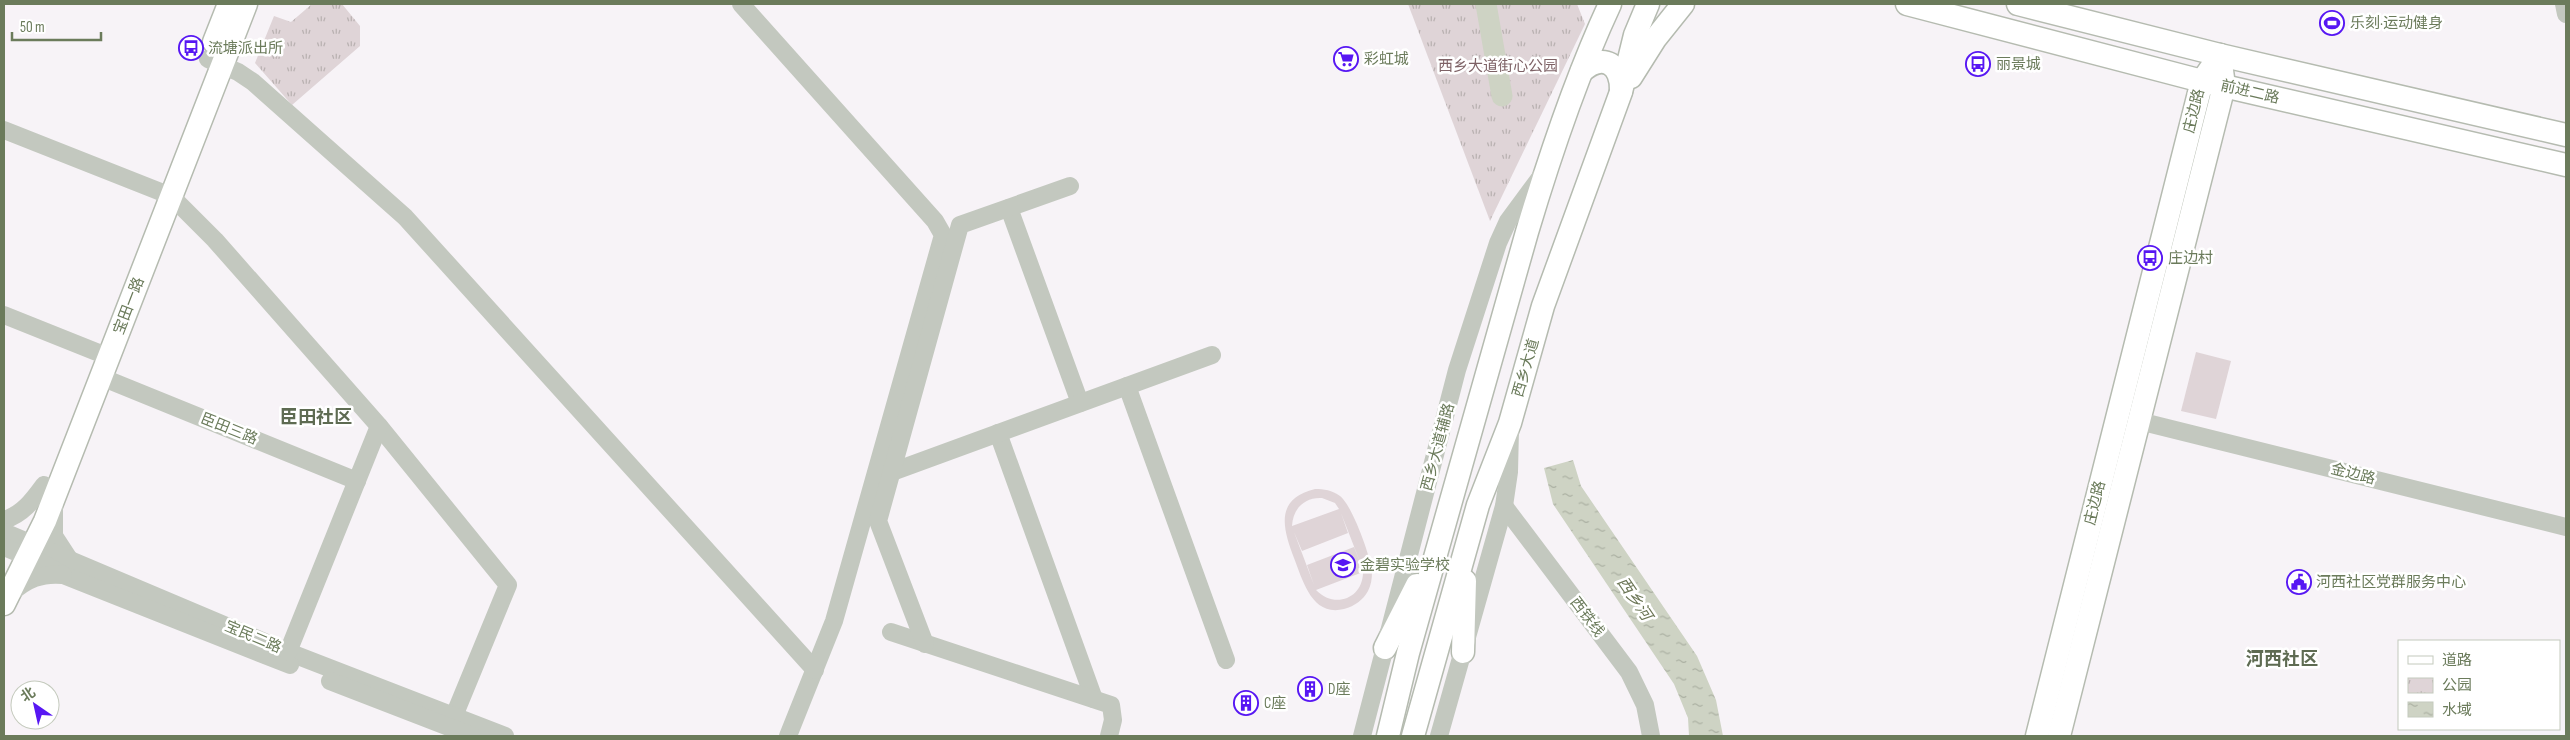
<svg xmlns="http://www.w3.org/2000/svg" width="2570" height="740" viewBox="0 0 2570 740" font-family="'Sofia Sans Condensed','Noto Sans SC',sans-serif">
<style>
.park{fill:url(#park-tufts)}
.pitch{fill:#dfd4d7;fill-rule:evenodd}
.water{fill:url(#water-ripples)}
.lines{fill:none;stroke-linecap:round;stroke-linejoin:round}
.river{stroke:#ced3c4;stroke-width:21}
.major-casing{stroke:#b5bbb0;stroke-width:25}
.minor{stroke:#c3c8bf;stroke-width:18}
.major{stroke:#fff;stroke-width:22}
.labels{text-anchor:middle;dominant-baseline:central;stroke-width:5;stroke-linejoin:round;paint-order:stroke}
.poi-label{font-size:15px;fill:#6b7b5b;stroke:#fff;text-anchor:start}
.park-label{font-size:15px;fill:#7e6266;stroke:#fff}
.street-label{font-size:15px;fill:#6b7b5b;stroke:#fff}
.water-label{font-size:16px;font-style:italic;fill:#6b7555;stroke:#fff}
.quarter-label{font-size:18px;font-weight:bold;fill:#5e6b52;stroke:#fff}
</style>
<defs>
<pattern id="park-tufts" width="24" height="20" patternUnits="userSpaceOnUse" patternTransform="scale(1.25)"><rect width="24" height="20" fill="#dfd4d7"/><path d="M3 7l-1-3M5 7V3M7 7l1-3M15 17l-1-3M17 17v-4M19 17l1-3" fill="none" stroke="#b9b1b1"/></pattern>
<pattern id="water-ripples" width="26" height="14" patternUnits="userSpaceOnUse" patternTransform="scale(1.25)"><rect width="26" height="14" fill="#ced3c4"/><path d="M2 4q2-2 4 0t4 0M15 11q2-2 4 0t4 0" fill="none" stroke="#abb0a2"/></pattern>
</defs>
<rect width="100%" height="100%" fill="#f7f3f7"/>
<!-- park -->
<g class="park">
<polygon points="312,4 342,4 360,26 360,46 292,105 255,63 274,16 291,22"/>
<polygon points="1408,4 1577,4 1585,24 1490,221"/>
</g>
<!-- pitch -->
<g class="pitch">
<polygon points="2196,352 2231,361 2216,419 2181,411"/>
<path d="M1315,489C1324,489 1332,490 1340,496C1352,505 1371,557 1372,572C1372,579 1371,585 1368,591C1363,600 1355,606 1344,609C1312,617 1303,581 1294,558C1283,529 1274,499 1315,489ZM1322,498L1335,503L1339,509L1292,526C1293,508 1305,497 1322,498ZM1341,513L1362,567L1354,547L1307,565L1314,585L1294,532L1302,551L1348,533ZM1363,572C1363,599 1334,609 1316,590Z"/>
</g>
<!-- water -->
<polygon class="water" points="1573,460 1581,486 1697,656 1716,700 1723,736 1689,736 1688,718 1674,684 1553,504 1544,468"/>
<g class="lines">
<!-- river -->
<polyline class="river" points="1486,4 1502,96"/>
<defs>
<g id="major">
<polyline points="1907,4 2202,81 2566,165"/>
<polyline points="2018,4 2220,55 2566,135"/>
<polyline points="214,42 229,4"/>
<path d="M1582,71C1604,52 1622,65 1621,91"/>
<polyline points="1631,77 1655,39 1683,4"/>
<polyline points="4,604 45,521 246,4"/>
<polyline points="1385,648 1417,585"/>
<polyline points="1463,652 1465,581"/>
<path d="M1388,736L1408,653L1527,232C1550,155 1576,77 1610,4"/>
<polyline points="1413,736 1478,505 1510,423 1543,306 1621,92 1635,35 1648,4"/>
<polyline points="2037,736 2202,81 2220,55"/>
<polyline points="2059,736 2224,86 2220,55"/>
</g>
</defs>
<!-- major casing -->
<use href="#major" class="major-casing"/>
<!-- minor -->
<g class="minor">
<polyline points="741,4 935,221 943,235 834,621 788,736"/>
<polyline points="2564,4 2566,14"/>
<polyline points="208,59 238,72 253,82 405,217 815,670"/>
<polyline points="4,130 171,196 215,240 379,426 508,585 454,716"/>
<polyline points="1009,208 1080,403"/>
<polyline points="4,315 109,357"/>
<polyline points="101,377 357,481"/>
<polyline points="1127,386 1226,660"/>
<polyline points="2139,421 2566,527"/>
<polyline points="998,433 1094,699"/>
<polyline points="892,472 1212,355"/>
<polyline points="54,505 54,536 69,559"/>
<polyline points="1504,506 1629,672 1645,705 1651,736"/>
<path d="M4,520C23,514 33,500 44,485"/>
<polyline points="4,532 288,652 505,736"/>
<polyline points="4,547 42,563 63,575 290,665"/>
<path d="M10,594C27,579 41,573 63,575"/>
<polyline points="891,632 1111,705 1113,720 1109,736"/>
<polyline points="925,644 878,521 960,225 1070,186"/>
<polyline points="288,652 379,426"/>
<polyline points="330,681 472,736"/>
<polyline points="1362,736 1457,370 1498,243 1508,221 1542,175"/>
<polyline points="1439,736 1504,506 1509,472 1510,429"/>
</g>
<!-- major -->
<use href="#major" class="major"/>
</g>
<!-- icons -->
<defs>
<symbol id="stadium-ring" viewBox="-11 -11 22 22"><circle r="9.5" fill="#fff" stroke="#5717f3" stroke-width="1.5"/><path d="M0-5a6.5 5 0 1 0 0 10a6.5 5 0 1 0 0-10ZM-3.5-1.8h7v3.6h-7Z" fill="#5717f3"/></symbol>
<symbol id="bus-ring" viewBox="-11 -11 22 22"><circle r="9.5" fill="#fff" stroke="#5717f3" stroke-width="1.5"/><path d="M-5-6H5V4H4V6H2V4H-2V6H-4V4H-5ZM-3.5-4V0h7V-4ZM-3.5 1.2v1.5H-2V1.2ZM2 1.2v1.5H3.5V1.2Z" fill="#5717f3"/></symbol>
<symbol id="supermarket-ring" viewBox="-11 -11 22 22"><circle r="9.5" fill="#fff" stroke="#5717f3" stroke-width="1.5"/><path d="M-6-5.5h2.5l.6 2H6L4.5 2H-2.5L-4.4-4H-6ZM-1.5 3.2a1.3 1.3 0 1 0 .1 0ZM3 3.2a1.3 1.3 0 1 0 .1 0Z" fill="#5717f3"/></symbol>
<symbol id="school-ring" viewBox="-11 -11 22 22"><circle r="9.5" fill="#fff" stroke="#5717f3" stroke-width="1.5"/><path d="M0-5L7-2L0 1L-7-2ZM-4 1L0 2.5L4 1V4Q0 6-4 4Z" fill="#5717f3"/></symbol>
<symbol id="civic-ring" viewBox="-11 -11 22 22"><circle r="9.5" fill="#fff" stroke="#5717f3" stroke-width="1.5"/><path d="M-.6-6.5H3V-4.5H.6V-3L4-1V1h2V6H-6V1h2V-1L-.6-3ZM-1.2 2.5V6h2.4V2.5Z" fill="#5717f3"/></symbol>
<symbol id="building-ring" viewBox="-11 -11 22 22"><circle r="9.5" fill="#fff" stroke="#5717f3" stroke-width="1.5"/><path d="M-4-6H4V6H1V3H-1V6H-4ZM-2.5-4.3h1.7v1.8h-1.7ZM.8-4.3h1.7v1.8H.8ZM-2.5-1h1.7V.8h-1.7ZM.8-1h1.7V.8H.8Z" fill="#5717f3"/></symbol>
</defs>
<g fill-rule="evenodd">
<use href="#stadium-ring" x="2318" y="9" width="28" height="28"/>
<use href="#bus-ring" x="177" y="34" width="28" height="28"/>
<use href="#supermarket-ring" x="1332" y="45" width="28" height="28"/>
<use href="#bus-ring" x="1964" y="50" width="28" height="28"/>
<use href="#bus-ring" x="2136" y="244" width="28" height="28"/>
<use href="#school-ring" x="1329" y="551" width="28" height="28"/>
<use href="#civic-ring" x="2285" y="568" width="28" height="28"/>
<use href="#building-ring" x="1296" y="675" width="28" height="28"/>
<use href="#building-ring" x="1232" y="689" width="28" height="28"/>
</g>
<g class="labels">
<!-- poi labels -->
<g class="poi-label">
<text x="2350" y="23">乐刻·运动健身</text>
<text x="208" y="48">流塘派出所</text>
<text x="1364" y="59">彩虹城</text>
<text x="1996" y="64">丽景城</text>
<text x="2168" y="258">庄边村</text>
<text x="1360" y="565">金碧实验学校</text>
<text x="2316" y="582">河西社区党群服务中心</text>
<text x="1328" y="689">D座</text>
<text x="1264" y="703">C座</text>
</g>
<!-- park labels -->
<g class="park-label">
<text x="1498" y="66">西乡大道街心公园</text>
</g>
<!-- street labels -->
<g class="street-label">
<text transform="translate(2250 92) rotate(13)">前进二路</text>
<text transform="translate(2194 111) rotate(-76)">庄边路</text>
<text transform="translate(129 306) rotate(-69)">宝田一路</text>
<text transform="translate(1526 368) rotate(-74)">西乡大道</text>
<text transform="translate(229 429) rotate(22)">臣田三路</text>
<text transform="translate(1438 447) rotate(-75)">西乡大道辅路</text>
<text transform="translate(2353 474) rotate(14)">金边路</text>
<text transform="translate(2095 503) rotate(-76)">庄边路</text>
<text transform="translate(1587 617) rotate(53)">西铁线</text>
<text transform="translate(253 637) rotate(23)">宝民二路</text>
</g>
<!-- water labels -->
<g class="water-label">
<text transform="translate(1634 599) rotate(56)">西乡河</text>
</g>
<!-- quarter labels -->
<g class="quarter-label">
<text x="316" y="417">臣田社区</text>
<text x="2282" y="659">河西社区</text>
</g>
</g>
<!-- border -->
<rect width="2570" height="740" fill="none" stroke="#6b7b5b" stroke-width="10"/>
<!-- legend -->
<rect x="2398" y="640" width="162" height="90" fill="#ffffff" stroke="#c4cabd"/>
<rect x="2408" y="656" width="25" height="8" fill="#ffffff" stroke="#c4cabd"/>
<text x="2442" y="665" font-size="15" fill="#6b7b5b">道路</text>
<rect x="2408" y="678" width="25" height="15" fill="url(#park-tufts)" stroke="#c4cabd"/>
<text x="2442" y="690" font-size="15" fill="#6b7b5b">公园</text>
<rect x="2408" y="702" width="25" height="15" fill="url(#water-ripples)" stroke="#c4cabd"/>
<text x="2442" y="715" font-size="15" fill="#6b7b5b">水域</text>
<!-- north arrow -->
<g transform="translate(35 705) rotate(326)"><circle r="24" fill="#ffffff" stroke="#c4cabd"/>
<path d="M0-4L9 19L0 12L-9 19Z" fill="#5717f3"/>
<text y="-8" font-size="14" font-weight="bold" text-anchor="middle" fill="#6b7b5b">北</text>
</g>
<!-- scale -->
<path d="M12 32v8h89v-8" fill="none" stroke="#6b7b5b" stroke-width="2.5"/>
<text x="20" y="32" font-size="15" fill="#6b7b5b" stroke="#ffffff" stroke-width="4" paint-order="stroke">50 m</text>
</svg>
